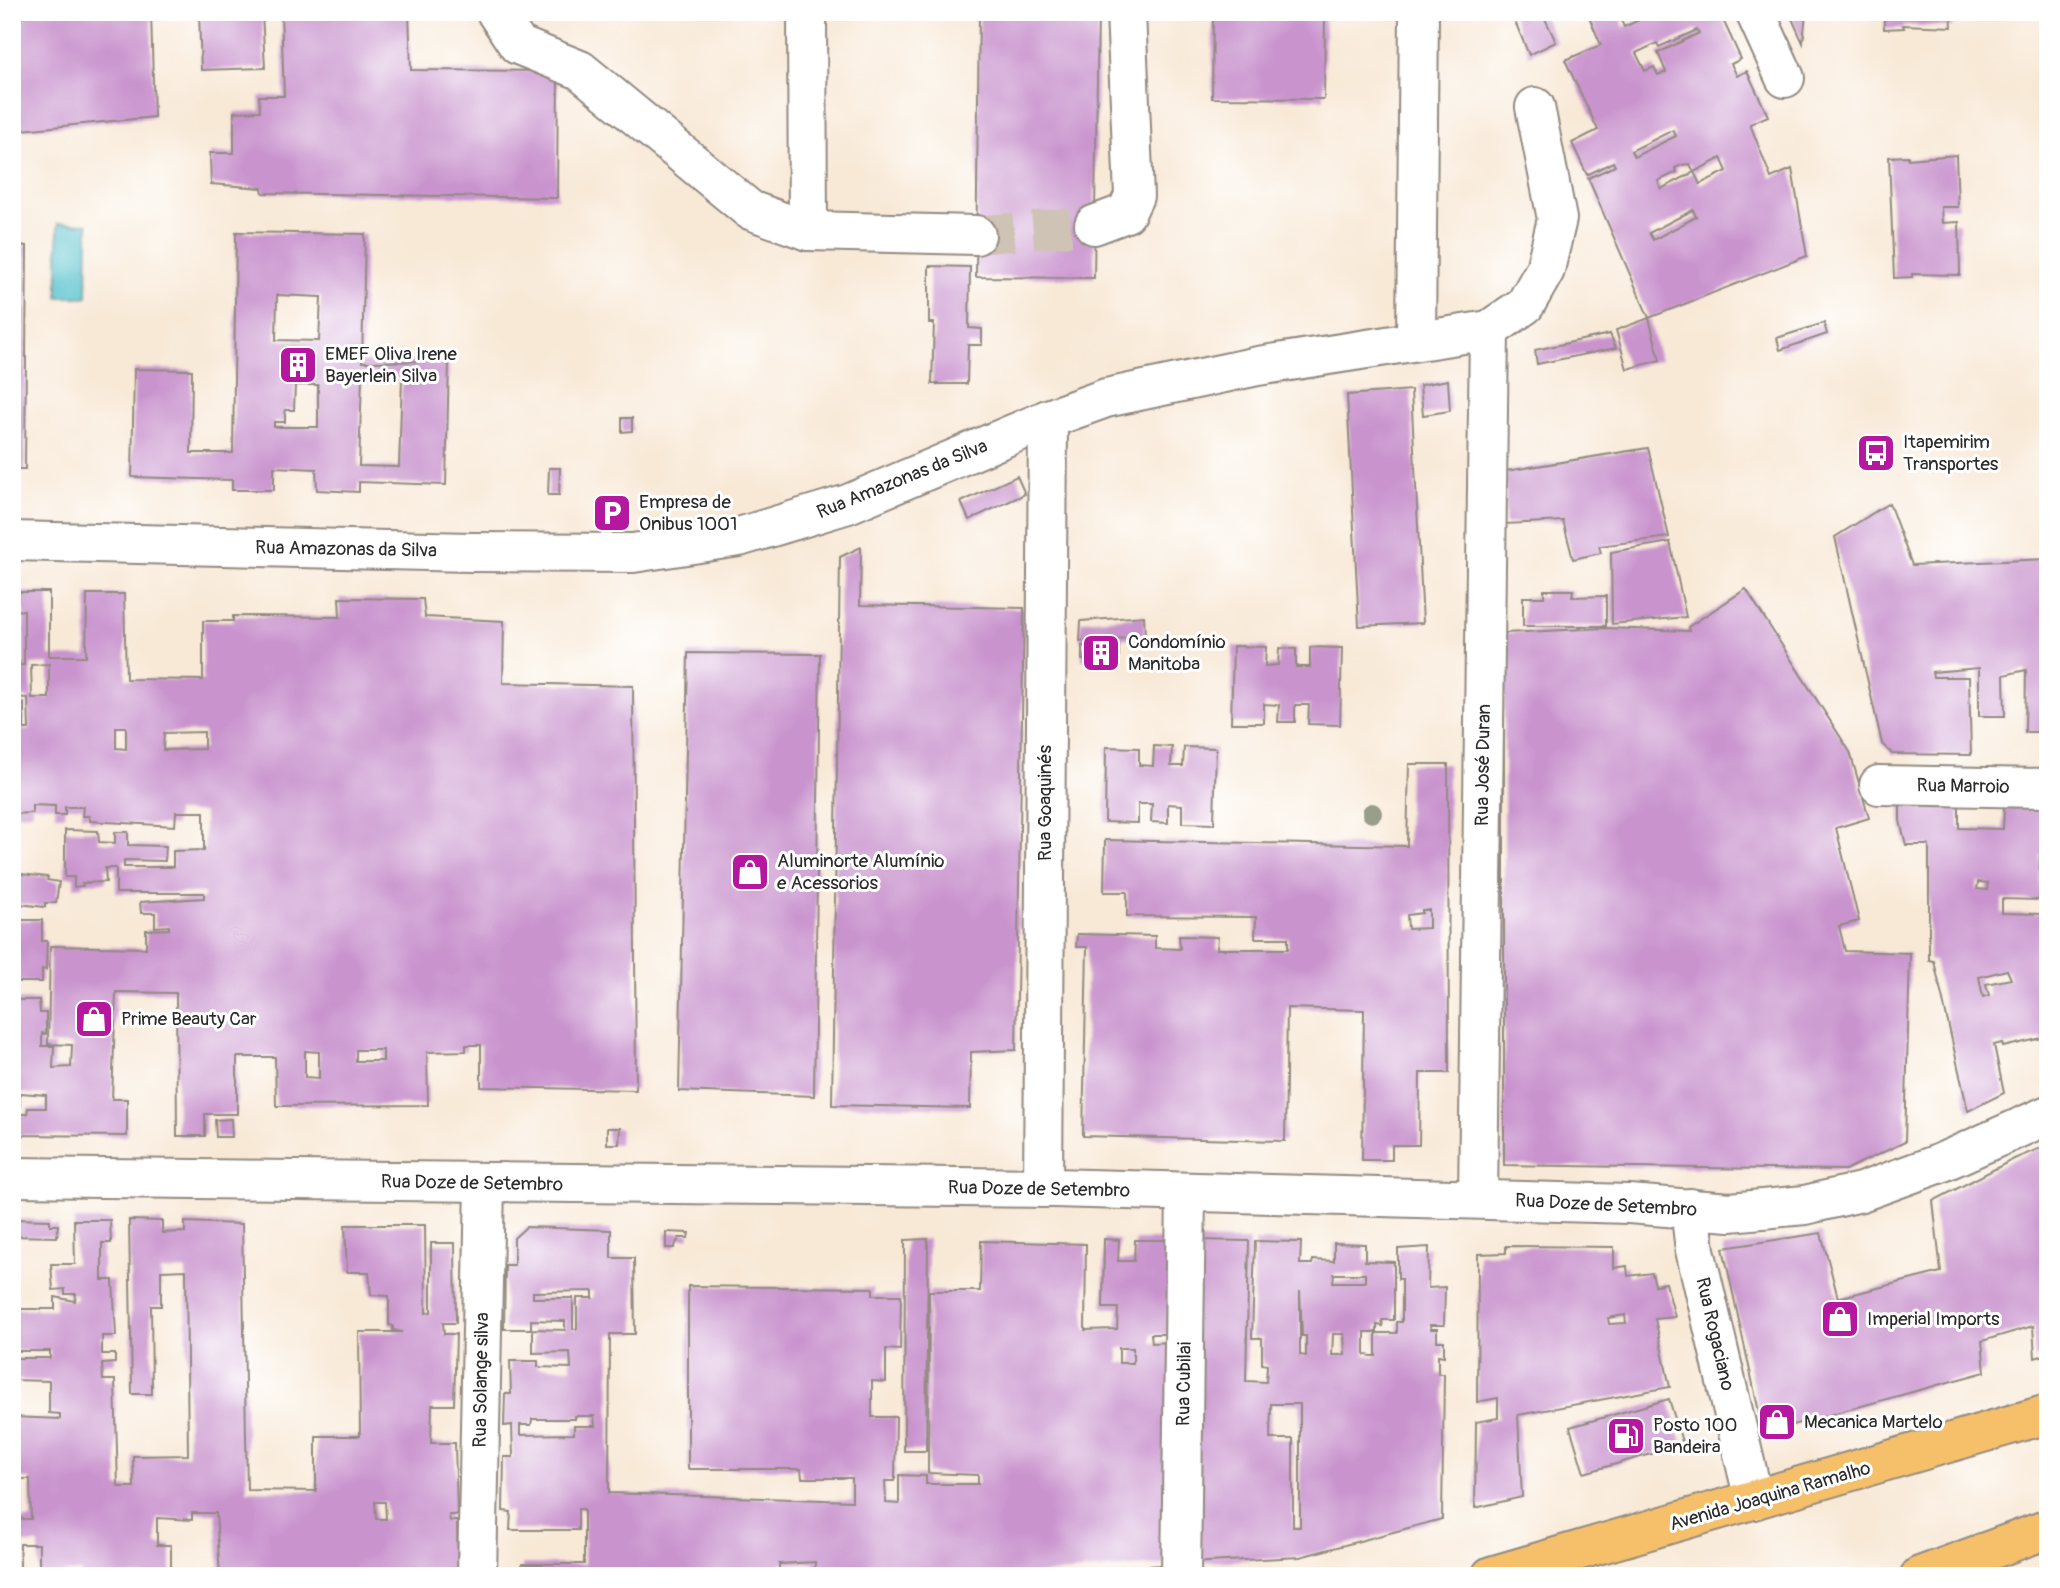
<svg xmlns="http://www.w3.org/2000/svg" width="2060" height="1588" viewBox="0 0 2060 1588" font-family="Pangolin,sans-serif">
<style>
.water{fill:#54c1cc;stroke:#40767c;stroke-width:2}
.building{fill:#c994ce;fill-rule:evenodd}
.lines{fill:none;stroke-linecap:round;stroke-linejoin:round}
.minor-tunnel{stroke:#cfc3b5;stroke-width:38;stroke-dasharray:38 19;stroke-linecap:butt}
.minor-casing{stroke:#928a81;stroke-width:42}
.major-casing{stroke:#928a81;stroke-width:42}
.minor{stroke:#fff;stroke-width:38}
.major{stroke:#f6c06b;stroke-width:38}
.tree{fill:#989e8b}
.labels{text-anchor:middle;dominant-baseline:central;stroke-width:6;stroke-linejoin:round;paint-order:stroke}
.poi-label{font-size:19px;fill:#2b2b2b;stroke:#fff;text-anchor:start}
.street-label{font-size:19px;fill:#2b2b2b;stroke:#fff}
</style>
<rect width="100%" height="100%" fill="#fff"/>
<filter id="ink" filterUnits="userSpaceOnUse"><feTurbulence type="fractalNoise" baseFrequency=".0143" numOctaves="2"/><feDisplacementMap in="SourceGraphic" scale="14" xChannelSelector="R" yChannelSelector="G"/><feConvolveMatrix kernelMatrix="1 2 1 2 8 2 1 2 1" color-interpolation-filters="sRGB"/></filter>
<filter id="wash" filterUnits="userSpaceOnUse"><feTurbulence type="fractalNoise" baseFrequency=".00686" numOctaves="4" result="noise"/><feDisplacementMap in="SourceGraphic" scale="28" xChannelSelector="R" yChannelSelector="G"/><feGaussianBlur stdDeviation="1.57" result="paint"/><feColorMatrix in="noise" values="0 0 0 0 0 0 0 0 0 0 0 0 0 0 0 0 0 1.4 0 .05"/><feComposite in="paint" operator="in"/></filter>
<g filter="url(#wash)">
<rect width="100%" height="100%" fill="#f8e9d7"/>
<!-- water -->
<polygon class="water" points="58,223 88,224 87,297 58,297"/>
<g id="blocks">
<!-- building -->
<g class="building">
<polygon points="12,12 151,12 154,117 12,131"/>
<polygon points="199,12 262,12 265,68 201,70"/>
<polygon points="281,12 409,12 411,70 558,71 557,198 263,193 262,188 211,184 210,153 234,153 234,112 260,111 259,96 284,96"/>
<polygon points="979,12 1098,12 1094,278 976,277"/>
<polygon points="1213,12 1325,12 1324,99 1212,98"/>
<polygon points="1511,12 1542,12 1556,42 1529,55"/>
<path d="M1587,12H1628L1619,16L1624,27L1656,12H1738L1724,22L1741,59L1731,64L1737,76L1747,71L1768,116L1750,124L1771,178L1792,169L1807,256L1649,318L1588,178L1615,166L1613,162L1587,175L1572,143L1598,130L1565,60L1601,45ZM1697,30L1699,33L1658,53L1666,72L1658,75L1654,67L1645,71L1636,53L1657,43L1659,47ZM1673,130L1676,136L1634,157L1631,151ZM1721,158L1727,171L1700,184L1694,172L1661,189L1658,181L1677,172L1675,168L1682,165L1690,164L1694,172ZM1693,210L1696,217L1653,240L1649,233Z"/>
<polygon points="1789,12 1806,12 1803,43"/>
<polygon points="1884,12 1951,12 1952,27 1903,25 1904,28 1884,29"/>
<polygon points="1956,155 1958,207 1941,207 1942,223 1959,222 1960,275 1912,274 1912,277 1894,278 1889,157 1908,156 1908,159"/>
<path d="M236,232L365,234L362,362L449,361L446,485L359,482V492L317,490L316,469L274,467V490H232V480L132,477L134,369L192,370L191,453H233ZM277,295L321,297L319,341L276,340ZM362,377L402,378L399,467L359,466ZM295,385H318V427H274V422H285V410H294Z"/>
<polygon points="12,245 27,246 25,469 12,469"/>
<polygon points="929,266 970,267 969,328 982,329 982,345 968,345 967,384 932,384 934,323 929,323"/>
<polygon points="1649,318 1660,360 1627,369 1616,330"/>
<polygon points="1824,323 1827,334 1780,350 1777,338"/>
<polygon points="1610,334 1616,348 1537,364 1535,350"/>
<polygon points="1448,380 1450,411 1423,415 1420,385"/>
<polygon points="1411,390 1423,623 1359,626 1347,395"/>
<polygon points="622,418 632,418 632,431 622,432"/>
<polygon points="1648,448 1669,537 1599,546 1601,553 1573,559 1563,521 1505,524 1506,471"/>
<polygon points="549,468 560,468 559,495 548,495"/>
<polygon points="1017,476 1025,494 969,520 961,502"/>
<polygon points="1889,503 1912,565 2048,559 2048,757 2043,756 2045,732 2025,732 2026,670 2004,675 2005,716 1979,716 1979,668 1932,672 1933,677 1969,677 1971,755 1892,754 1882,744 1835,537"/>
<polygon points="1670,542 1686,617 1612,624 1611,552"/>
<polygon points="861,547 860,605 1024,608 1016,1050 971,1052 970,1108 832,1105 840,557"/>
<polygon points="1746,589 1850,752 1869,818 1836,828 1859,921 1839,926 1845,951 1910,953 1905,1142 1845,1170 1504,1165 1504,633 1604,628 1689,631 1688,627"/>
<polygon points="1544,590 1573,590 1572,597 1606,596 1606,626 1523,626 1523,597 1544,597"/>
<path d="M12,592H49V656H86L87,594H124L126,679L203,680V621H233V616L340,617L339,598L423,599L425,617L504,621L503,683L633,686L636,1090L481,1087V1045H466V1051L427,1052L428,1105L276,1106L275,1057H237V1114H205V1136H177L176,993L116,992L112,1099H127V1136L12,1135V1000H39L40,1013H46V1034L42,1033V1046H54L53,1068L71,1067L72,1045L48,1044L50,946L146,948V930L169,929V926L155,927V913H141L140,902L204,898V893H116V868H105L106,882L82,883L83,886L74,887V877H65V830L98,831L99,842L115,843V832H128V845L166,846L165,861L124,860V867H173V851L204,850V812H176L175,826L90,821L89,816H82L83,807H65V815H55V806L32,805V813L12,814V703H24V729H29L28,698L12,697V665H24V610L12,611ZM49,664V698H32L31,665ZM116,727H126V749L116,748ZM204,732V749L163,750L164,733ZM356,1050H383V1061H356ZM305,1051L319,1052V1078L305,1077ZM20,1093L46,1095V1108H28L27,1114H20Z"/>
<polygon points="1144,616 1145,637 1080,641 1081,621"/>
<rect x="1082" y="646" width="37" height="14"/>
<polygon points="1233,646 1266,647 1265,666 1278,665 1279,648 1296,649 1296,667 1310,667 1310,647 1342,648 1340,725 1308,724 1309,705 1295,705 1295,722 1278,722 1279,705 1264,704 1264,723 1231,723"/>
<polygon points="688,653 820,654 814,1096 679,1091"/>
<polygon points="1154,746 1172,747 1171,766 1183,766 1184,747 1216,748 1214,824 1182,823 1182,805 1168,804 1168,823 1151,822 1152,804 1138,804 1138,823 1105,822 1106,747 1139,748 1139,765 1153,766"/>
<path d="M1409,764H1448L1449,1073H1420L1419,1145H1392V1160H1362L1364,1010L1287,1008L1285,1141L1083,1136L1087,947H1076L1077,934L1155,936V948L1180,949L1179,936L1218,937L1217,949H1288V938H1255L1256,917L1127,916V892H1104L1105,840L1407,846ZM1422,910H1429V928L1408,929L1407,915L1422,913Z"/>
<path d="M1900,803L1959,804V828L2003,829L2004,806L2048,807V854H2040L2039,900L2002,899V913L2044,914L2048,886V1058L2042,1038L2003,1047L2002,1043L1994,1045L2004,1093L1968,1111L1934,961L1929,960V845H1906L1900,821ZM1978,882L1988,883L1987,890L1977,889ZM2007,970L2011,979L1986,984L1989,995L1983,997L1979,977Z"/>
<polygon points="12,873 48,877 47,880 59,882 56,903 45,903 45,907 12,903"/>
<polygon points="12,920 42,920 42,941 47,941 46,970 42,969 42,982 17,982 17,962 12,962"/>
<polygon points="231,1119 232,1137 216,1137 215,1120"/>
<polygon points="607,1128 620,1128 619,1144 607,1144"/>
<polygon points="2048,1145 2048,1354 2035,1358 2033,1326 1982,1341 1985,1372 1778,1429 1761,1421 1723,1248 1821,1233 1838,1298 1941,1272 1933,1201 2014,1159"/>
<polygon points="12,1219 50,1220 50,1225 58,1225 57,1237 12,1236"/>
<path d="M74,1220H110L111,1243H102V1280H113L116,1336H102V1354H115V1363L102,1364L103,1380H115L118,1487H134L133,1456L188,1455L186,1270L161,1271V1306H151L152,1394H132L129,1220L162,1221V1233L185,1232V1222L242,1224L247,1490L316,1491V1436H360L359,1332H402L393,1330V1326L389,1325V1296L371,1295L369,1272H347L345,1225H425L426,1313L431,1312V1243H455L456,1323H443L444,1334H456L454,1405H432L431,1443H455L457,1515H449L450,1521H457L458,1576H220L216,1513H192V1520L157,1518V1545H171V1576H82L81,1572L39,1576V1544H20V1576H12V1519H31L30,1479H12V1417L60,1419V1414L49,1413V1381L12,1380V1358H50V1351H12V1309H55V1297L75,1301L76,1294H65V1289L53,1290L51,1264H75ZM375,1502H385L386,1519H376Z"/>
<path d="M526,1227L611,1230V1258H634L635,1334H610L609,1493L852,1501V1478H802L801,1469H688V1286L873,1288V1295H901L900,1350L886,1349V1382L872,1381V1417H896L895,1478L894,1481H885L886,1503L899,1504V1475L926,1476V1484H978V1475L928,1473L929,1291H980L981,1241L1086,1244L1085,1330L1117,1329L1118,1308H1103L1104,1239L1119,1240L1118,1261H1134L1135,1240H1169L1170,1334H1151L1152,1343L1173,1342L1175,1564L1018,1576H815V1562L779,1564V1576H522V1564H584V1509H578V1530H510L511,1512L503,1511L504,1457H513L512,1425L504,1426L505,1394H511L510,1361H538V1367L571,1368L570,1352L533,1353V1329L565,1330V1321L531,1320V1329H504L505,1265H514V1238ZM593,1291V1298H577V1329H573V1298H533V1292ZM1119,1348H1133V1363H1119ZM575,1416H594L595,1426H574V1434L520,1435V1425H531L532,1419H575Z"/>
<polygon points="666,1232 689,1233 688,1238 679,1238 674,1248 666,1248"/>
<polygon points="928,1239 926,1451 904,1451 905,1240"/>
<path d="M1197,1240L1249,1241L1246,1381L1266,1382L1267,1365L1262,1364V1338H1252L1255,1241L1301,1242L1300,1264H1312L1313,1260L1334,1261V1243L1365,1244V1261L1394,1262V1320H1382L1383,1326L1377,1325V1332H1365V1355L1372,1356H1376V1333H1397V1322H1402V1279H1398V1249L1429,1247L1428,1288L1445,1287L1444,1325H1430L1431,1329H1437V1341H1444V1356L1438,1355V1374H1444L1442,1519L1300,1557L1190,1563ZM1334,1274H1365V1282H1333ZM1300,1291L1302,1336H1306V1356L1300,1355ZM1333,1334H1344L1345,1355H1332ZM1271,1404H1300V1527H1293V1439H1270Z"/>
<path d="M1506,1246L1614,1247V1268L1627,1266L1628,1276L1652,1273L1655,1285L1666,1283L1675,1317L1655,1319L1670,1387L1518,1415L1522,1497L1475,1508L1476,1422L1498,1418V1398L1477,1402L1478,1254L1506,1253ZM1625,1315L1626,1323L1609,1324L1608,1318Z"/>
<polygon points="1669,1399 1683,1445 1584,1473 1570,1427"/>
</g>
</g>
</g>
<g filter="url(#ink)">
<use href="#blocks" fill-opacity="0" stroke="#928a81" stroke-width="2"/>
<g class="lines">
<!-- minor-tunnel -->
<polyline class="minor-tunnel" points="976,235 1094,225"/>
<defs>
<g id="minor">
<polyline points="496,12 518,45 580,70 750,210 808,231 976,235"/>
<polyline points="807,12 808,231"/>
<polyline points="1755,12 1785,78"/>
<polyline points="1094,225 1126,213 1134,196 1126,12"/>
<polyline points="1416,340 1419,12"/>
<polyline points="12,541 470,552 633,553 739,537 848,504 1048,419 1106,398 1258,366 1489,330 1525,305 1545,270 1557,219 1535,107"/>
<polyline points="1879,785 2048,788"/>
<polyline points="12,1177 1053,1188 1629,1204 1730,1212 1805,1205 1861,1192 1938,1164 2048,1115"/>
<polyline points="1043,1188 1048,419"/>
<polyline points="1478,1199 1489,330"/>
<polyline points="1690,1208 1695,1250 1754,1500"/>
<polyline points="477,1576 485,1183"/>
<polyline points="1181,1576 1186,1192"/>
</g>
<g id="major">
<polyline points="1491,1576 2048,1414"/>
<polyline points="1920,1576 2048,1529"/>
</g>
</defs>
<!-- minor casing -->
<use href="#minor" class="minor-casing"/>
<!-- major casing -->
<use href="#major" class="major-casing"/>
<!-- minor -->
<use href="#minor" class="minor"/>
<!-- major -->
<use href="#major" class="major"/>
</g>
<!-- trees -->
<circle class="tree" cx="1372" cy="813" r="10"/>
</g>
<!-- icons -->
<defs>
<symbol id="building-square" viewBox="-11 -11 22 22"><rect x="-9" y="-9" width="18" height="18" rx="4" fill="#b5179e" stroke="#fff"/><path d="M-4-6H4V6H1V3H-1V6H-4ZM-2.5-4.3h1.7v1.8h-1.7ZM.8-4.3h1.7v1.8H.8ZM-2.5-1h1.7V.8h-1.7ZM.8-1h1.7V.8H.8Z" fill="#fff"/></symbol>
<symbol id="bus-square" viewBox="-11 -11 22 22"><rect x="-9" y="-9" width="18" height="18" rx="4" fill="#b5179e" stroke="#fff"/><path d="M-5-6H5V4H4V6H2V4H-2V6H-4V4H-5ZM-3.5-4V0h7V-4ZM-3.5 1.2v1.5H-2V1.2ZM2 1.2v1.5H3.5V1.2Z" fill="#fff"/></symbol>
<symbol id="parking-square" viewBox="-11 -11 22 22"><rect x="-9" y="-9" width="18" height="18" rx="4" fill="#b5179e" stroke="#fff"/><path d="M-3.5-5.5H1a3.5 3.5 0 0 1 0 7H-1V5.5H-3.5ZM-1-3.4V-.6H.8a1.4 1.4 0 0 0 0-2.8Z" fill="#fff"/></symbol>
<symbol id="shop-square" viewBox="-11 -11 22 22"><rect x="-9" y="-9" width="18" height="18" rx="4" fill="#b5179e" stroke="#fff"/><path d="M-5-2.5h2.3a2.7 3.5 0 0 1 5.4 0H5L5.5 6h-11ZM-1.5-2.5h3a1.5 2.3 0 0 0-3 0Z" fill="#fff"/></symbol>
<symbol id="fuel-square" viewBox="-11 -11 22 22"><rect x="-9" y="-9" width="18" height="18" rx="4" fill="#b5179e" stroke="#fff"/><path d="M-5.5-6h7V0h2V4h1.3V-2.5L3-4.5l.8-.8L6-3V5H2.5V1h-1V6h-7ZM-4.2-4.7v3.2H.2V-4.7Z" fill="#fff"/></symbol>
</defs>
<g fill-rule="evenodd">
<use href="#building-square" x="276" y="343" width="44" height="44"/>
<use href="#bus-square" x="1854" y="431" width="44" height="44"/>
<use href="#parking-square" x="590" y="491" width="44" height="44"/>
<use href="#building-square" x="1079" y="631" width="44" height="44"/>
<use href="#shop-square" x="728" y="850" width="44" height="44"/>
<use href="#shop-square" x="72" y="997" width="44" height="44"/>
<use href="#shop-square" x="1818" y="1297" width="44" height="44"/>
<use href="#shop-square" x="1755" y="1400" width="44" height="44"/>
<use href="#fuel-square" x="1604" y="1414" width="44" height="44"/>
</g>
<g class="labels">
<!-- poi labels -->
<g class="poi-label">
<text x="325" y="354">EMEF Oliva Irene<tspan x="325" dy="22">Bayerlein Silva</tspan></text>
<text x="1903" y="442">Itapemirim<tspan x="1903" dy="22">Transportes</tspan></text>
<text x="639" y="502">Empresa de<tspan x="639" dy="22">Onibus 1001</tspan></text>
<text x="1128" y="642">Condomínio<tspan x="1128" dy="22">Manitoba</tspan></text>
<text x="777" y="861">Aluminorte Alumínio<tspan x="777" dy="22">e Acessorios</tspan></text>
<text x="121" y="1019">Prime Beauty Car</text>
<text x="1867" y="1319">Imperial Imports</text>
<text x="1804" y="1422">Mecanica Martelo</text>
<text x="1653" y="1425">Posto 100<tspan x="1653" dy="22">Bandeira</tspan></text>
</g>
<!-- street labels -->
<g class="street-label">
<text transform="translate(902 479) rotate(-22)">Rua Amazonas da Silva</text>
<text transform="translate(346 549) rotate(1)">Rua Amazonas da Silva</text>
<text transform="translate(1483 765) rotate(-89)">Rua José Duran</text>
<text transform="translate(1963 786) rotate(1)">Rua Marroio</text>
<text transform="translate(1045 803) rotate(-90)">Rua Goaquinés</text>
<text transform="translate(472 1183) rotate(1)">Rua Doze de Setembro</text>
<text transform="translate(1039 1189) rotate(1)">Rua Doze de Setembro</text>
<text transform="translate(1606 1205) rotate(3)">Rua Doze de Setembro</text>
<text transform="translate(1715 1334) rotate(77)">Rua Rogaciano</text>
<text transform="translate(481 1380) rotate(-89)">Rua Solange silva</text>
<text transform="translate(1184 1384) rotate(-89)">Rua Cubilai</text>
<text transform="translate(1770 1496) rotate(-16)">Avenida Joaquina Ramalho</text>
</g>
</g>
<!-- margin -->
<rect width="2060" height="1588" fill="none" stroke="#fff" stroke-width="42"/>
</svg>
